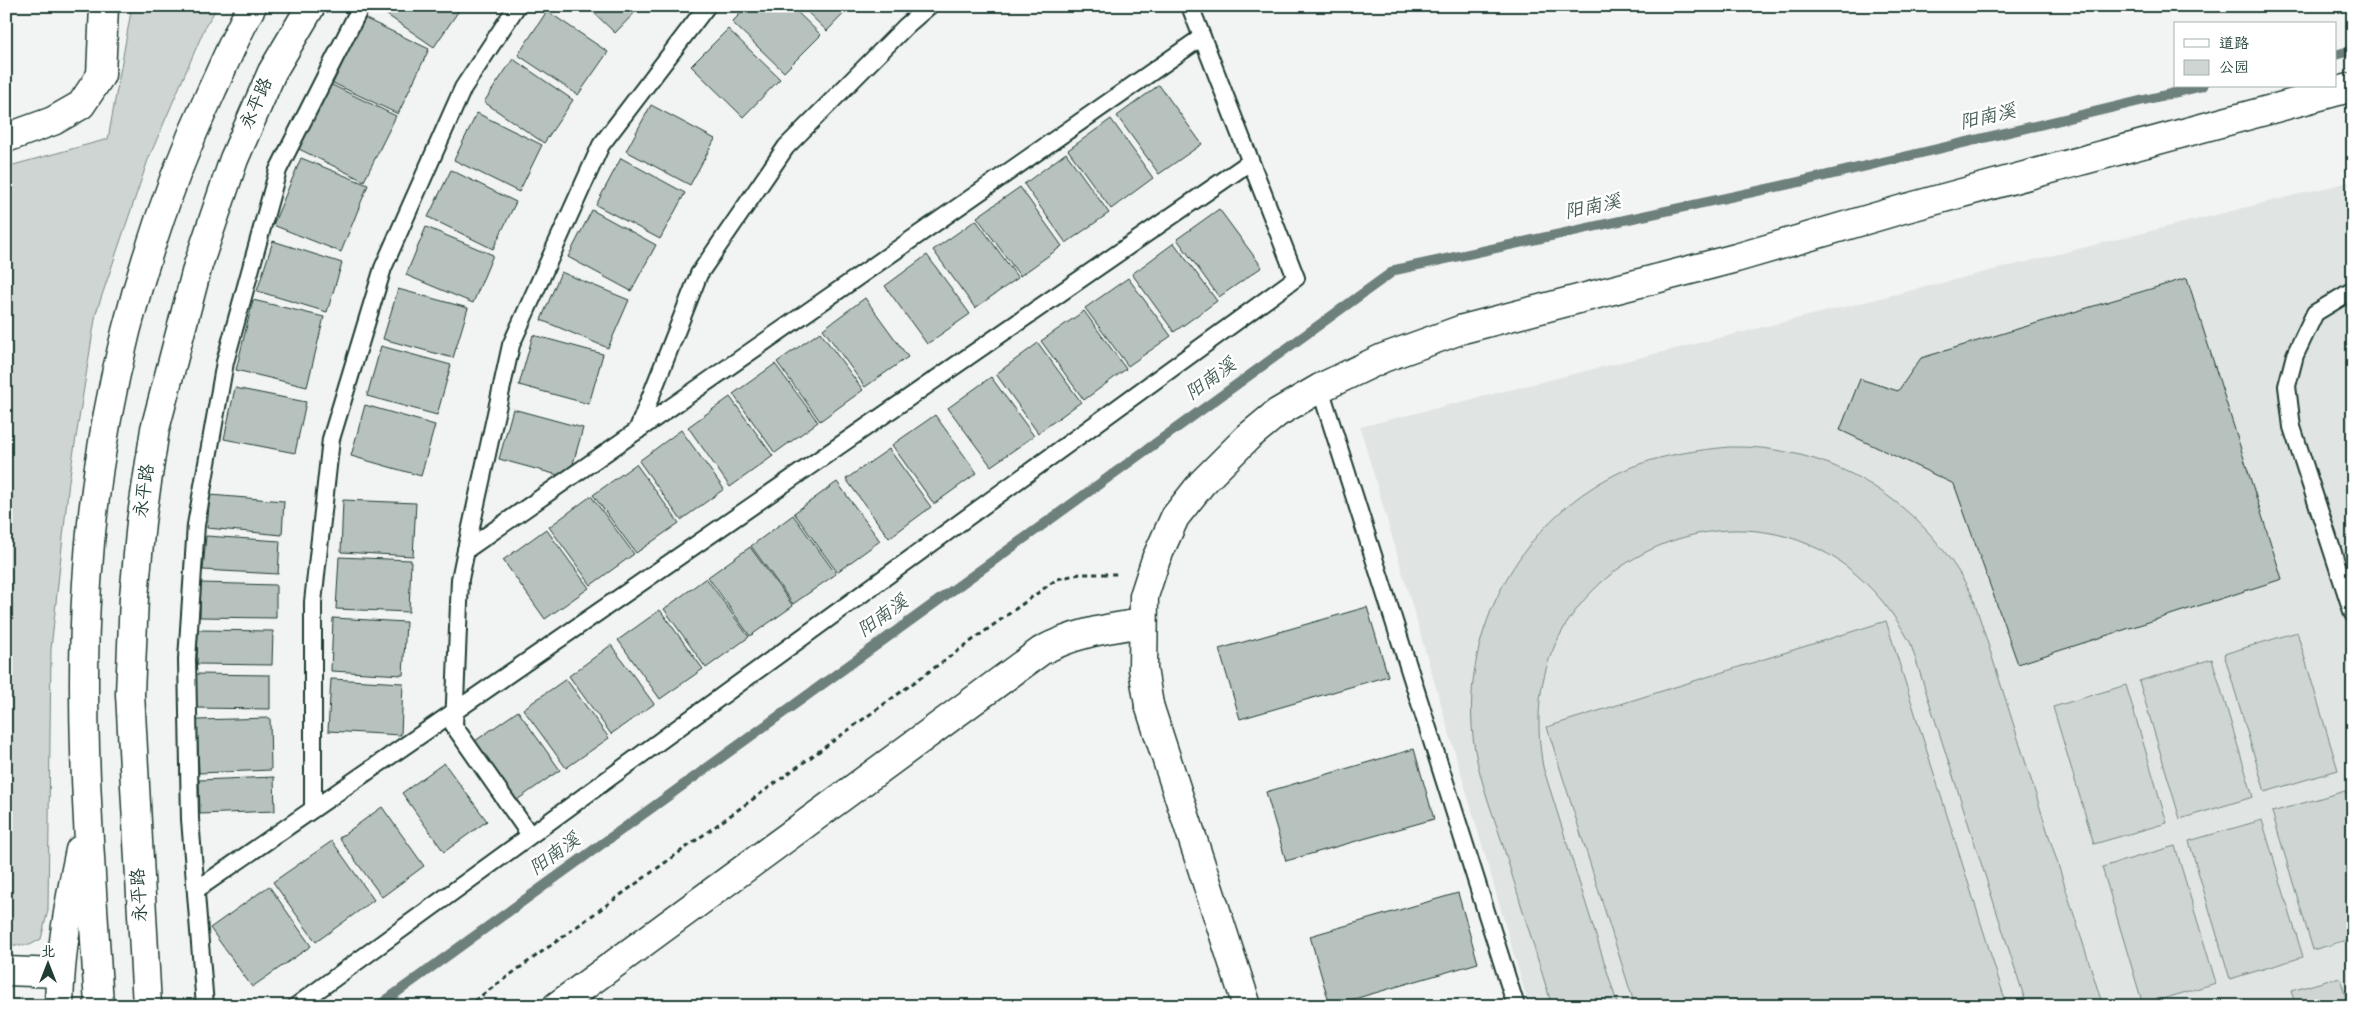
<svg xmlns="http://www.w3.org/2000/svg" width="2359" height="1012" viewBox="0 0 2359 1012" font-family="Dekko,'LXGW WenKai TC',sans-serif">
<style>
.built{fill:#e0e4e3}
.green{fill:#ced5d3;stroke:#768984}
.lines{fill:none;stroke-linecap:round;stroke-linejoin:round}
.stream{stroke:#6d807b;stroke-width:10}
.building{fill:#b7c1bd;stroke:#1f3d34}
.lane-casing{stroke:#1f3d34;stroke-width:20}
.street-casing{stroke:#1f3d34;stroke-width:31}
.secondary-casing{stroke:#1f3d34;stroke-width:31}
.primary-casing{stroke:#1f3d34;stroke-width:31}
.path{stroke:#1f3d34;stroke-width:3;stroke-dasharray:5 4;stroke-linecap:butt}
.lane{stroke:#fff;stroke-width:16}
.street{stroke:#fff;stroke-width:28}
.secondary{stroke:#fff;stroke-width:28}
.primary{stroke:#fff;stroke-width:28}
.labels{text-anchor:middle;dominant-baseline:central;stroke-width:5;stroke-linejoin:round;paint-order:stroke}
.street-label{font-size:18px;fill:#1f3d34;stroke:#fff}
.water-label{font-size:19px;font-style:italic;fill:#465f57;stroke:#fff}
</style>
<rect width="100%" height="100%" fill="#f2f3f3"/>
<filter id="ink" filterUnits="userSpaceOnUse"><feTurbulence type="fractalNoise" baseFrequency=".02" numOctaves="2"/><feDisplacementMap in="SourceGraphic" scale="10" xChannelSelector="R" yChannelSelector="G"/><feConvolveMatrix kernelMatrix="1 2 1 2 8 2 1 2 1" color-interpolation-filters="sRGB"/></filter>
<g filter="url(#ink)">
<!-- built -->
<polygon class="built" points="2353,181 2353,1006 1529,1006 1360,427"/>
<!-- green -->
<g class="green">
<polygon points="132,6 218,6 206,25 148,160 96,313 69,481 51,649 48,910 41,939 30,945 6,945 6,167 108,139"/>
<path d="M1729,447C1744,447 1760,447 1775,450C1863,463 1933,519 1973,597L2103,1006H2027L1910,642C1893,612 1874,588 1847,567C1750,492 1605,537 1555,645C1537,684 1536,726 1543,767L1618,1006H1552C1535,950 1518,895 1501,839C1490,806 1477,772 1473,737C1461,630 1520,522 1616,474C1652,456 1690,451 1729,447Z"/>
<polygon points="1886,621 2007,1006 1635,1006 1547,727"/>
<polygon points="2297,632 2338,770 2265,792 2224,654"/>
<polygon points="2212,659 2253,797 2180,819 2139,681"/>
<polygon points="2126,685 2167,823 2094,844 2053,707"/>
<polygon points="2345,791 2353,817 2353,938 2313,950 2272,812"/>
<polygon points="2262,820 2303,957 2230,979 2189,841"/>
<polygon points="2175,846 2216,983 2143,1005 2102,867"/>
<polygon points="2340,977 2348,1006 2296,1006 2291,991"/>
</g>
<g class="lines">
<!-- stream -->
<g class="stream">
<polyline points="2335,55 2353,50"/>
<polyline points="378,1006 1395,270 1799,182 2203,86"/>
</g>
</g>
<!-- building -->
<g class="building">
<polygon points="374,6 462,6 434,47"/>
<polygon points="587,6 641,6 615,33"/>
<polygon points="748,6 791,6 821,35 784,72 732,22"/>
<polygon points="801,6 851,6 827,31"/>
<polygon points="547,11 608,52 578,95 518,55"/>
<polygon points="364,18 429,49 398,114 333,83"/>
<polygon points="728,29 780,79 743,117 691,66"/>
<polygon points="513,59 573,100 544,143 484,102"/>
<polygon points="330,84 396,116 364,181 299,149"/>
<polygon points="1159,85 1202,144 1159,174 1117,116"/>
<polygon points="651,105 715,139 690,185 626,151"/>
<polygon points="477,113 542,145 519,192 454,160"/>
<polygon points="1111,119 1153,178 1111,209 1068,150"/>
<polygon points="1066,153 1109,213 1066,243 1024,184"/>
<polygon points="301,158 368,185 341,252 273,225"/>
<polygon points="621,158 685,193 660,239 596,205"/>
<polygon points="451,170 516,202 493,249 428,217"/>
<polygon points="1020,187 1062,246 1020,276 977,217"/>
<polygon points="1219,209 1262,267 1219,297 1177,239"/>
<polygon points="592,210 656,245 631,291 568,257"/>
<polygon points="976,220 1018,278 975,308 933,250"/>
<polygon points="426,227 493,255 473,303 406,275"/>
<polygon points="273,241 342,263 327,312 257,291"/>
<polygon points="1174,243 1217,301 1174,332 1132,274"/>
<polygon points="927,255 970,314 927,344 885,286"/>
<polygon points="561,272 629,300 608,348 541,320"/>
<polygon points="1128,278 1171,336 1128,366 1085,308"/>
<polygon points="2187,278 2282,579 2018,664 1954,484 1840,430 1860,379 1898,391 1921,358"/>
<polygon points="398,289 468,308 453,358 383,339"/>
<polygon points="865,298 908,357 865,387 823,329"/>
<polygon points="253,300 324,317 307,387 236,370"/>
<polygon points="1084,311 1126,369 1084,400 1041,341"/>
<polygon points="820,332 863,390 820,421 777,362"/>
<polygon points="533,335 603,354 589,404 519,385"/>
<polygon points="1038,343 1081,402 1038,433 996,374"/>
<polygon points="381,346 451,365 437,415 367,396"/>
<polygon points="775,364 818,422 775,453 733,394"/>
<polygon points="991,377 1034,436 991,466 948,408"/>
<polygon points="235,388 306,402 295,453 224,439"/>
<polygon points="730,397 773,456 730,487 688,427"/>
<polygon points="365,405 435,425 421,476 351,456"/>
<polygon points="513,409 583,428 569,478 499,459"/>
<polygon points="935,415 977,473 934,504 892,445"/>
<polygon points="681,430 724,489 681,520 639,461"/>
<polygon points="889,449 931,507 889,538 846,479"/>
<polygon points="636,464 679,523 636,553 593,495"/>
<polygon points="837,482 880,541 837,572 794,513"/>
<polygon points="210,495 284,501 282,535 207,528"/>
<polygon points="591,496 634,554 591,585 549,527"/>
<polygon points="343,500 416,503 413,556 341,552"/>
<polygon points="793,515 836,574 793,604 751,546"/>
<polygon points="546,529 589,588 545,619 503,560"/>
<polygon points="206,536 280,541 278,574 203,570"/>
<polygon points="750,547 793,606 750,636 708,577"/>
<polygon points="339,557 411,560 409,612 336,609"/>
<polygon points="706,578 749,637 706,668 664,609"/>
<polygon points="201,583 276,585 276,618 200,617"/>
<polygon points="1367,607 1388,676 1240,719 1219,649"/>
<polygon points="660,610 703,669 660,699 618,640"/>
<polygon points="333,618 406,622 403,675 331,671"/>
<polygon points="198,630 273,631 272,665 197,664"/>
<polygon points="611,645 654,704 611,734 569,676"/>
<polygon points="195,674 270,675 270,709 195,708"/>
<polygon points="331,679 403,683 401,735 328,731"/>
<polygon points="566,679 609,738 566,768 523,709"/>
<polygon points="518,711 560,770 517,800 475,741"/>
<polygon points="270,718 271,770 199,773 197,720"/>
<polygon points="1414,749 1434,819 1286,861 1266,792"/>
<polygon points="444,763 487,821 444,852 402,793"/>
<polygon points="274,777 275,811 200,814 199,780"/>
<polygon points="382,807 424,866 382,897 339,838"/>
<polygon points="332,841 374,900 316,942 273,882"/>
<polygon points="269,886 311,946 252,987 210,928"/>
<polygon points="1458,893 1478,963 1330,1006 1310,936"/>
</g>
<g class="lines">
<defs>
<g id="lane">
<polyline points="2353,290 2315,313 2295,355 2287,386 2292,427 2353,614"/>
<polyline points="1320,388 1516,1006"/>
<polyline points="637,431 699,274 786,147 906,26 929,6"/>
<polyline points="466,550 1202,37"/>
<polyline points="313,809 313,602 331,439 383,268 463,88 517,6"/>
<polyline points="530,835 454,726 460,579 466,550 511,345 601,145 707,6"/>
<polyline points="196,890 1250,162"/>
<polyline points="205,1006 190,819 187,659 196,525 225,362 278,170 361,6"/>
<polyline points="296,1006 1296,278 1190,6"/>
</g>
<g id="street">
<polyline points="6,138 53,121 81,105 101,75 104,6"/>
<polyline points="1149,705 1143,669 1144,596 1156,559 1175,517 1202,483 1248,437 1277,413 1320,388 1383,358 1463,329 1736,258 1903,209 2353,87"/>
<polyline points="6,971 59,973"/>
<path d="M557,1006L1041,651C1075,633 1105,629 1143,623"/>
</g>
<polyline id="secondary" points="1149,705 1247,1006"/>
<g id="primary">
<path d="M59,1006C60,953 69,902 80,850"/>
<path d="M99,1006C91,865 78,723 87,583C97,413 140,244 212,90C225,62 237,33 252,6"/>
<polyline points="147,1006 130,694 134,597 141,522 155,429 198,265 234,159 272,72 311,6"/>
</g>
</defs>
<!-- lane casing -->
<use href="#lane" class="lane-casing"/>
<!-- street casing -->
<use href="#street" class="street-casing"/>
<!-- secondary casing -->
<use href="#secondary" class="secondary-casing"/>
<!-- primary casing -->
<use href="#primary" class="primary-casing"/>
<!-- path -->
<polyline class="path" points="467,1006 1057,579 1080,574 1118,574"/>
<!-- lane -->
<use href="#lane" class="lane"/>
<!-- street -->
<use href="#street" class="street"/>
<!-- secondary -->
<use href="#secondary" class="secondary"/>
<!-- primary -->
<use href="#primary" class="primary"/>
</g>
</g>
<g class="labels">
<!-- street labels -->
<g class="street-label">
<text transform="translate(258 104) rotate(-66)">永平路</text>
<text transform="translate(146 491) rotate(-82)">永平路</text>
<text transform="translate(141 895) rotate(-93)">永平路</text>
</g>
<!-- water labels -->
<g class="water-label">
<text transform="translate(1988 119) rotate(-13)">阳南溪</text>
<text transform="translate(1593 209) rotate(-12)">阳南溪</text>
<text transform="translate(1212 381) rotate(-36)">阳南溪</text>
<text transform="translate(884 618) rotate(-36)">阳南溪</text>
<text transform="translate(556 856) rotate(-36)">阳南溪</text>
</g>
</g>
<!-- margin -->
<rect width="2359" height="1012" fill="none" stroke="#fff" stroke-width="25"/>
<rect x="12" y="12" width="2334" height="987" fill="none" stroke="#1f3d34" stroke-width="2" filter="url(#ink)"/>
<!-- legend -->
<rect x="2174" y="22" width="162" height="65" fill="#ffffff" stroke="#a5b1ae"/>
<rect x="2184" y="39" width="25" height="8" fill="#ffffff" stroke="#a5b1ae"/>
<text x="2219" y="48" font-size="15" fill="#1f3d34">道路</text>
<rect x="2184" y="60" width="25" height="15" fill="#ced5d3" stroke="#a5b1ae"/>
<text x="2219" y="72" font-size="15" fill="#1f3d34">公园</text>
<!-- north arrow -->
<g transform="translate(48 964)" stroke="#ffffff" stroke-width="4" paint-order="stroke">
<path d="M0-4L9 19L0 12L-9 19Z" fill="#1f3d34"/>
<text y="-8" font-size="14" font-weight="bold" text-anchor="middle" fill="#1f3d34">北</text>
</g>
</svg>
